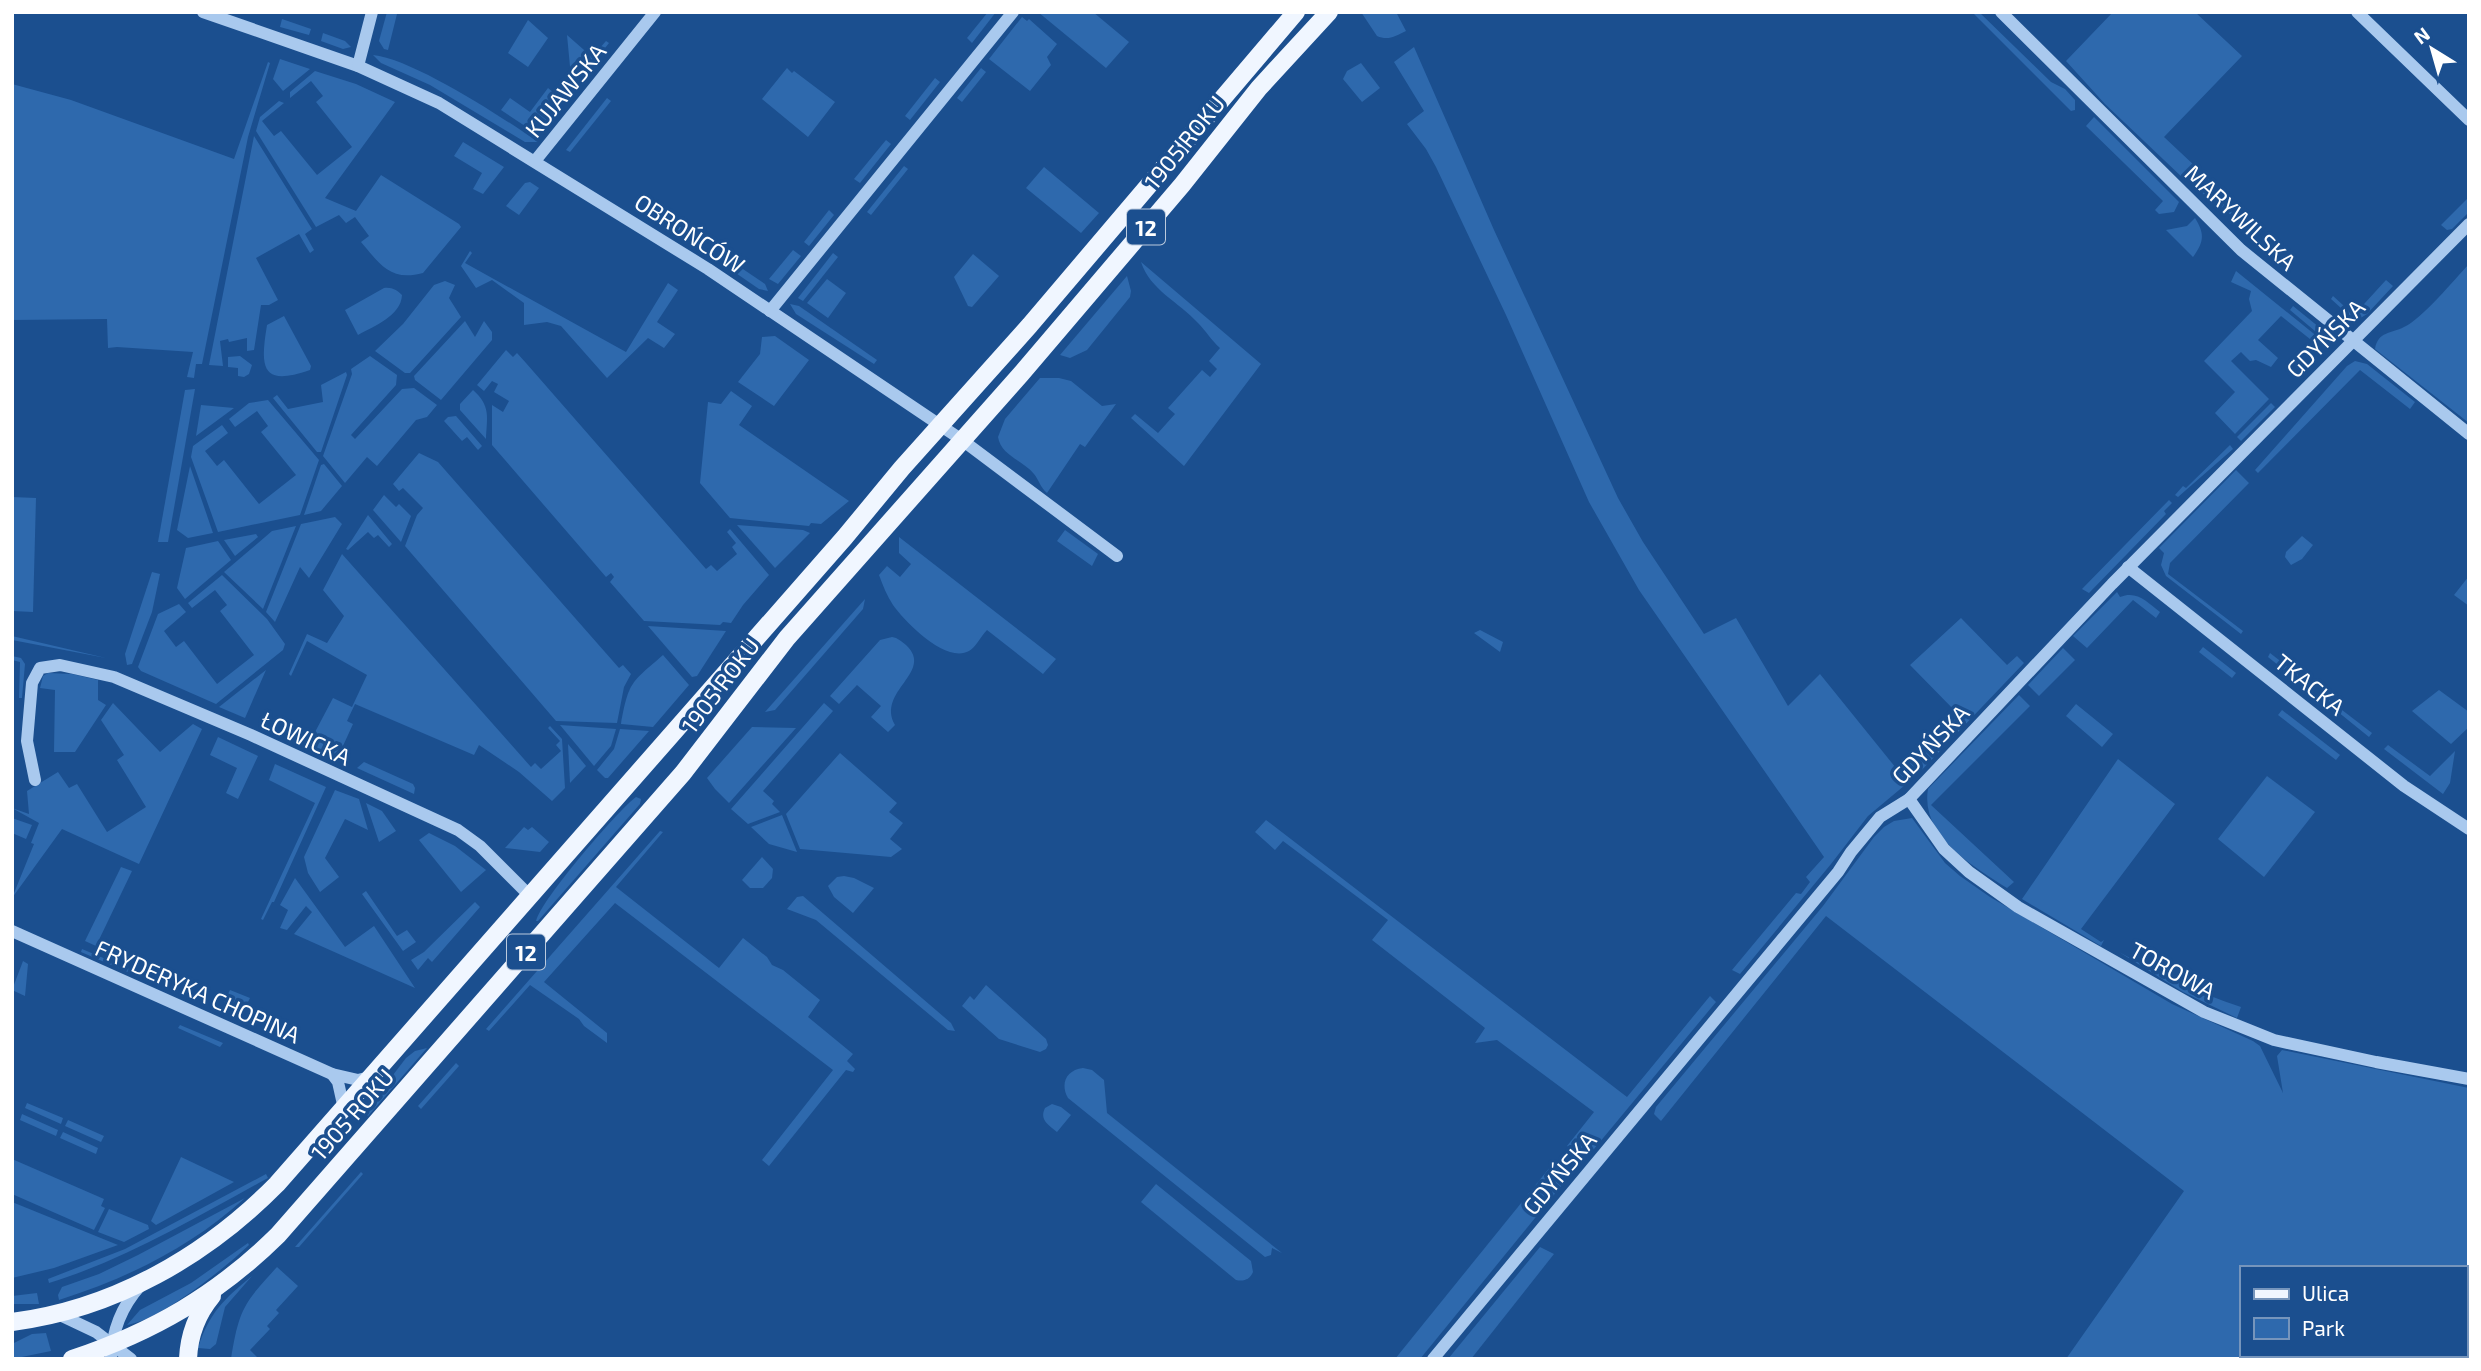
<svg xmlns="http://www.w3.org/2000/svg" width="2481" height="1371" viewBox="0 0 2481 1371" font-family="'Exo 2',sans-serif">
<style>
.green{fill:#2e69ad}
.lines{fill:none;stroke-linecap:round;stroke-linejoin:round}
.minor{stroke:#a9c9ee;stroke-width:12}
.major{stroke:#f0f6ff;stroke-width:18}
.labels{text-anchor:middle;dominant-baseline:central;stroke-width:7;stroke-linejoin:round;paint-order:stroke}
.shield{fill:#1b4f8f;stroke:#bbcadd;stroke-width:2}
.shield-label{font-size:21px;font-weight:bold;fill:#fff}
.street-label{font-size:23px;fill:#fff;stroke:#1b4f8f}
</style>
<rect width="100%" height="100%" fill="#1b4f8f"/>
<!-- green -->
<g class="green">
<polygon points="387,12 397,14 388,50 384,49 379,41"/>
<polygon points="988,12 996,12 972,43 967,38"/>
<polygon points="1038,12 1093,12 1129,42 1106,68"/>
<path d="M1361,12H1396L1406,31C1396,36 1388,41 1377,36Z"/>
<polygon points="1972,12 1979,12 2051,82 2065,89 2075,100 2075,110 2071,111"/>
<polygon points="2113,12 2195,12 2242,56 2164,137 2196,167 2184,179 2105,104 2066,61"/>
<polygon points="1022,17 1027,21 1029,19 1057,44 1047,57 1051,65 1030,91 989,59"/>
<polygon points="282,19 311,29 309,35 280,27"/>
<polygon points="528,20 548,38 528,67 508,53"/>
<polygon points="323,33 345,41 351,47 343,49 321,41"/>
<polygon points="567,35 592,57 606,41 609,43 576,85 571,77"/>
<polygon points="1414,47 1494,230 1618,498 1643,542 1704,634 1736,618 1788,706 1820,674 1900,773 1959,715 1910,665 1961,618 2007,665 2017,656 2024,663 1917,775 1868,816 1831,864 1740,974 1732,970 1796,893 1801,894 1810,882 1806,877 1824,857 1639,590 1589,502 1506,315 1436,167 1426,149 1407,124 1424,111 1394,62"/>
<path d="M373,55C413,59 502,117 538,142H525L430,85L381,63Z"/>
<polygon points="280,59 310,69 283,91 273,79"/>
<polygon points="268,62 270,63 248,137 202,364 196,364 194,378 187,377 193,352 117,347 108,348 107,319 12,320 12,84 71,100 234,159"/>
<polygon points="1361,63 1380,88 1362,102 1343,79 1347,71"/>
<polygon points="787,68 792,73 794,71 835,102 808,137 762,99"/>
<polygon points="981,68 986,72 962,102 957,98"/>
<path d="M315,71L356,84L395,102L325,198L356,211L381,175L459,224L461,227L423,273C390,282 380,264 361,242L369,236L355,217L346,223L339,215L316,227L256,131L260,117L279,101L284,103L262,121L274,136L281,131L317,175L352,147L316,102L323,96L311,81L290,98V92Z"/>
<polygon points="935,78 940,82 910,120 905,116"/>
<polygon points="548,88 560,98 566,90 569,93 537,134 501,110 510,98 530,112"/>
<polygon points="607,98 611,101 570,152 566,150"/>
<polygon points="2094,117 2179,202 2174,212 2159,214 2155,210 2163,201 2086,126"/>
<polygon points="254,136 312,229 305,234 314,250 310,253 299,234 256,258 278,300 269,305 261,305 254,350 247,351 247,338 229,342 228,339 220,341 223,366 209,365"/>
<polygon points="886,140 891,144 860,183 854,179"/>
<polygon points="463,142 504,167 483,194 473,189 482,173 454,156"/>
<polygon points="904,166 908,169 871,215 867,212"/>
<polygon points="1044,167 1099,213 1081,233 1026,188"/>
<polygon points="2205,175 2258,225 2254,230 2213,203 2194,185"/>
<polygon points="530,182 539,188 519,215 506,206 525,183"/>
<polygon points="2469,197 2469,212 2452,229 2447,230 2441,225"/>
<polygon points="829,210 834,215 809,246 804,242"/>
<polygon points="664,216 689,233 685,239 661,225"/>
<path d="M2195,218C2205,234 2204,242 2193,257L2166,230L2187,226Z"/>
<polygon points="793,250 801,256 778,284 769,279"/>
<polygon points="470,251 472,253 465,263 626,352 668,283 678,290 657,322 675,334 664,348 648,338 607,378 561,326 547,322 524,325 524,303 492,280 476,288 461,266"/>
<polygon points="833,253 838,257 803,301 798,298"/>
<polygon points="973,254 999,276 972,307 968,306 954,277"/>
<polygon points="731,261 765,284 768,291 759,289 727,267"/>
<path d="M1141,262L1261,364L1184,466L1131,418L1135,414L1158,433L1175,414L1168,408L1202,370L1210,377L1217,369L1209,361L1220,348C1211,340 1206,331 1198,323C1179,302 1150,290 1141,262Z"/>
<path d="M2469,264V423L2375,349C2378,331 2391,334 2404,327C2422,319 2454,280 2469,264Z"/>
<polygon points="2236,271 2324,342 2309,358 2306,354 2315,343 2281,316 2258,340 2278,358 2271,367 2256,360 2250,361 2241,352 2231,361 2269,399 2235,434 2215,413 2235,392 2204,361 2252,311 2249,299 2251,291 2231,282"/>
<polygon points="1127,276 1131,291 1130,297 1087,350 1070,358 1060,355"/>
<polygon points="827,279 846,293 828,318 807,303"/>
<polygon points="2386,280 2393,286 2367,314 2359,319 2351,317 2331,299 2333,296 2354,315"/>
<polygon points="445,281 455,285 449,298 461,317 410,373 405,373 375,351 403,324 434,285"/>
<path d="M384,288C392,287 397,290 402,295C401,316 374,326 358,335L345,310Z"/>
<polygon points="790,304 799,306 877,360 874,364 796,314"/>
<polygon points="2293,306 2330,336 2332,343 2330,351 2325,347 2328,342 2290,310"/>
<path d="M284,316L311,366L310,370C261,387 260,368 267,325Z"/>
<polygon points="465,321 475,337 484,321 492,332 492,340 441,400 415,380 414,376"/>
<polygon points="775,336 809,360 774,406 738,382 760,354 762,337"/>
<polygon points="506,350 513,357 517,353 526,363 706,569 711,565 717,571 737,554 732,547 736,543 727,532 730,529 769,575 743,605 731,623 723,622 720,625 644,621 610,582 614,577 611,573 606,577 492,445 492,405 503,412 509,401 494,392 498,384 492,381 484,391 477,385"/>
<polygon points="240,356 252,365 249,374 244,377 238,376 238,368 228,367 228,357"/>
<polygon points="370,356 397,375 396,385 351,435 355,439 402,389 414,388 437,405 427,417 416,420 377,466 367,457 345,483 323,456 352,374 351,369"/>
<polygon points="2355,361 2367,364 2415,402 2410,409 2360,370 2258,473 2255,470 2347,366"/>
<polygon points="346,372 347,375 321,452 317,452 273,398 277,395 288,409 323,402 321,385"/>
<path d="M1040,378H1059L1071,381L1102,406L1116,404L1085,447L1080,444L1047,493C1040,487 1039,480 1034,474C1023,460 1001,456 998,437L1005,419Z"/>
<polygon points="195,389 168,542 158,542 185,390"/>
<path d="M473,390C491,406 487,417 486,439L460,410V404Z"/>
<polygon points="731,391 752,406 739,425 849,501 821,524 811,523 809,526 730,518 700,483 708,402 721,404"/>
<polygon points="268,400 319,460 300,515 218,532 191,457 193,446 222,425 228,433 205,451 217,466 224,460 259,504 296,475 261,432 268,426 257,411 235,427 229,419 249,403"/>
<polygon points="2271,403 2275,407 2241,441 2237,437"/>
<polygon points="201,405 234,408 196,436"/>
<polygon points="456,416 482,446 478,450 467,437 462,441 444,421 448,417"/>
<polygon points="2230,445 2233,449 2178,497 2175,495 2183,486 2186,488"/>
<polygon points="419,453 438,462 619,668 623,665 631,674 624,687 617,723 556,721 405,546 417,515 423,508 403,488 399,491 393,484"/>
<polygon points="324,464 342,486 321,511 304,515 321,465"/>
<polygon points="190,466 213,533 188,538 177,530"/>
<polygon points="2236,470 2249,483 2170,563 2168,574 2243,631 2241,634 2166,576 2161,565 2164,553 2159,548"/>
<polygon points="384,495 396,507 399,504 411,516 401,542 373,510"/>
<polygon points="12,497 36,498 33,612 12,611"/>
<polygon points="2169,500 2172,503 2164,511 2166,514 2089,593 2082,589"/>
<polygon points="368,515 392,544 389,547 378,535 374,538 368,532 348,550 346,549"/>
<polygon points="335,517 342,524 309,578 300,567 275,622 266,612 301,524"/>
<polygon points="737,525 803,530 810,533 775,568"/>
<polygon points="296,526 263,609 224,572 272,531"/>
<polygon points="1065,530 1098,554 1092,566 1057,541"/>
<polygon points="256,534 258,537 235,556 224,540"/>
<polygon points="2302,536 2313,545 2302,559 2291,565 2285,557 2286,552"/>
<path d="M899,537L1056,659L1043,674L987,630C981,636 976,647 969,651C946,664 905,622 893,605C887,596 883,586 879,575L887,566L900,577L911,564L899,553Z"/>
<polygon points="218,541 231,560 185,599 177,588 186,548"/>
<polygon points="342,554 531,767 535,763 541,769 561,751 556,745 560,741 548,728 550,726 562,739 565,788 552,801 519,772 479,745 474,755 355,704 347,721 353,724 337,759 297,741 301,729 314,734 333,698 352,707 367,675 307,641 291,676 289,674 307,634 327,643 344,616 323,590"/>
<polygon points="152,572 160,574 152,612 132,664 127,665 125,654"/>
<polygon points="222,575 267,619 285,644 283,650 216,704 141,671 138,667 158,614 179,604 186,612 164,631 176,647 184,641 217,684 254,655 220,611 227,605 215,590 192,608 188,603"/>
<polygon points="2469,576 2469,606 2454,595"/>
<path d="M2117,592L2120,597C2137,590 2147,602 2160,612L2156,618L2133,600L2087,648L2073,636Z"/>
<polygon points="865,599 863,609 775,710 765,712"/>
<polygon points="648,626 726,631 697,676 692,677"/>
<polygon points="1480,630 1503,642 1500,652 1474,633"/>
<polygon points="12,636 106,658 12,640"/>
<path d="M892,637C898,638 901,641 906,645C935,672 876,691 895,725L888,732L871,717L881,706L857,685L839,704L830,696L880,640Z"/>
<polygon points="2203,647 2236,673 2232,678 2199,652"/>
<polygon points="2063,648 2075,660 2039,696 2028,685"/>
<polygon points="2270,653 2315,688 2312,692 2268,657"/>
<path d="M663,655L689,685L653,727L621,724C629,681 631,683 663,655Z"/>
<polygon points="12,656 21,658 25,664 22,698 19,698 20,662 12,660"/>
<polygon points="266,670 245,718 219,707"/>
<polygon points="48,673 72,674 98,680 98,700 106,705 75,752 54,752 55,690 40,688 43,676"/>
<polygon points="2439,690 2469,712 2469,727 2451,744 2412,711"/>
<path d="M2019,695L2030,706L1931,805L2014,882L2007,888C1973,866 1920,836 1928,789Z"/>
<polygon points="2329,700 2372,733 2369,737 2327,703"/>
<polygon points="113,703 160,752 193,724 202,729 139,864 62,829 12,898 34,844 31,843 39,823 12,808 29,814 27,791 58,772 69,788 77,784 107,832 146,807 117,760 124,755 101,720"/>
<polygon points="824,703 833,711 763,791 774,801 772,804 780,812 748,824 731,809"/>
<polygon points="2076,704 2113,734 2102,747 2066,716"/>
<polygon points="2282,710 2340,755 2336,760 2278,715"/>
<polygon points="560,725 616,729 611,746 594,766"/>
<polygon points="752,727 796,728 729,803 715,789 707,778"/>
<polygon points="620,729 649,731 608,778 605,778 597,770 614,749"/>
<polygon points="218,737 258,756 238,799 226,793 237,768 210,755"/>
<polygon points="568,744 586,766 570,783"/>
<polygon points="2388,745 2430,776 2455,751 2450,783 2443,794 2384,749"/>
<polygon points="840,753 897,803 889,812 903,823 890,839 902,849 891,857 800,849 786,814"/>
<polygon points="2118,759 2175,804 2081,929 2101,942 2104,940 2101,946 2022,899"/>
<polygon points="364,762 413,784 415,788 414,794 357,768"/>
<polygon points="275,764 326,787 274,902 272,902 263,920 261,919 315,803 269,780"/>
<polygon points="2267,776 2315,812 2264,877 2218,839"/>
<polygon points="335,790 359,799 368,830 345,819 325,858 339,877 320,892 308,873 304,857"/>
<path d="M636,797L641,799L640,804L538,921H536C540,901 617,811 636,797Z"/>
<polygon points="366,803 382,811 396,831 379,842"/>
<polygon points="782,815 797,852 769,844 751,827"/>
<polygon points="12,818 32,825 26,839 12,833"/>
<polygon points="1912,818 1945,863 1960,876 1990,897 2172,1004 2253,1041 2260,1046 2283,1093 2277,1056 2282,1050 2469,1088 2469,1276 2465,1281 2465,1268 2241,1268 2241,1355 2414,1355 2411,1359 2066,1359 2184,1191 1826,916 1661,1121 1654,1114 1656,1107 1823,906 1874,837 1884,827 1894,821"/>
<polygon points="1266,820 1627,1097 1710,996 1716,1002 1594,1149 1585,1156 1567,1146 1594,1112 1497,1040 1475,1043 1485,1028 1372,940 1388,920 1283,841 1275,850 1255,832"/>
<polygon points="524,827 528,830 532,827 549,842 540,852 505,848"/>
<polygon points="660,831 663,832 616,887 719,968 743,938 767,957 772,965 783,970 820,1000 808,1017 853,1054 847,1061 855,1069 853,1072 846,1070 769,1166 762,1160 833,1070 615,903 544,982 607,1033 607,1043 584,1026 579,1019 530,985 489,1031 486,1029"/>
<polygon points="429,833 455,846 486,870 461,892 419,840"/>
<polygon points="762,857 773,869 772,878 763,888 750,888 742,880"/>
<polygon points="121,867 132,871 96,946 85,941"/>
<polygon points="844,876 854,878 874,888 853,913 834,897 828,886 837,877"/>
<polygon points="295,878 345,947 374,926 415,988 294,934 312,912 306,906 287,930 280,928 288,910 280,905"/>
<polygon points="366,891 397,936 407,930 416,942 403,951 362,894"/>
<polygon points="803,896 951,1023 955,1031 948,1030 816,920 787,909 797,897"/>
<polygon points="475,902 480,907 432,962 428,958 418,970 411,960 424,952"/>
<polygon points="82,949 139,973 137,976 81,952"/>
<path d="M2119,952C2158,974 2198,993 2241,1007L2237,1018L2183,992Z"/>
<polygon points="23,961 28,964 25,996 12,990"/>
<polygon points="986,985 1046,1039 1048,1045 1046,1049 1040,1052 999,1039 962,1006 970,996 974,1000"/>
<polygon points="230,990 250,998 244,1010 224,1002"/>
<polygon points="180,1025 223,1043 220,1047 178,1028"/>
<polygon points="427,1048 368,1116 364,1113 406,1058 415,1051"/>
<polygon points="456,1063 459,1066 421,1109 418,1106"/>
<path d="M1083,1068L1092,1070L1104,1080L1107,1113L1282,1253L1272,1248L1271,1255L1265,1257L1068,1098C1060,1084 1066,1070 1083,1068Z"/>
<polygon points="27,1103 63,1118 61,1124 25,1108"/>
<path d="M1052,1104L1061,1107L1071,1115L1057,1132C1049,1125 1039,1120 1045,1108Z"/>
<polygon points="22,1114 58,1130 56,1136 20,1120"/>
<polygon points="68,1120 104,1136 101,1142 65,1126"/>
<polygon points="63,1132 98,1148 96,1154 60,1138"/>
<polygon points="181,1157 234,1182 156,1225 151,1221"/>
<polygon points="12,1159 104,1199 101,1206 105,1208 94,1230 12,1194"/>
<path d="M1555,1161C1563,1169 1568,1174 1562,1185L1420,1359H1395Z"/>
<polygon points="361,1172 363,1174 299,1247 295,1247"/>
<path d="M266,1174L268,1178C196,1217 127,1259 49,1283L48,1279L125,1249Z"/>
<path d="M1156,1184L1251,1261L1253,1272C1250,1279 1244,1282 1236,1280L1141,1202Z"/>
<path d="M245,1198C191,1247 128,1278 59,1300L58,1295L62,1287L99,1274L138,1255Z"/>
<polygon points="12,1202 118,1245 54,1268 12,1278"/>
<polygon points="109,1209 148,1225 149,1229 124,1242 98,1232"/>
<path d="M248,1243L249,1245C224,1269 160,1320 127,1325L140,1310L191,1283Z"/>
<polygon points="1540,1247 1554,1254 1471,1359 1448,1359"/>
<path d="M277,1267L298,1286L276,1310L279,1313L267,1326L270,1329L250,1350L259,1359H231C239,1309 244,1303 277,1267Z"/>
<path d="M252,1276L225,1307L216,1344L210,1349L198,1348C209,1313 224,1299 252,1276Z"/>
<polygon points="37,1293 39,1304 12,1304 12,1296"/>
<polygon points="46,1333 51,1351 12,1359 12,1344 32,1334"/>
</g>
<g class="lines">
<!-- minor -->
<g class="minor">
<polyline points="203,12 358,66 439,103 708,269 962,440 1117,556"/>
<polyline points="2001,12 2241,250 2469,434"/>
<polyline points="2357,12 2469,120"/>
<polyline points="358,66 372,12"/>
<polyline points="535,161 655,12"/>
<polyline points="770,311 1013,12"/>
<polyline points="2128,567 2404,786 2469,829"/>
<polyline points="35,780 27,741 32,683 40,668 60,665 114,677 251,735 458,830 480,846 531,897"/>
<polyline points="1909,799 1944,849 1969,872 2018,907 2204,1012 2274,1040 2376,1062 2469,1079"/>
<polyline points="12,931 332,1074 358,1080 370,1077"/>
<polyline points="332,1074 338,1082 344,1109"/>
<polyline points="58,1314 96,1332 131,1359"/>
<path d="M111,1359C112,1332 122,1306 140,1286"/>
<polyline points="1433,1359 1838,872 1851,852 1880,817 1909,799 2112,584 2469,224"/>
</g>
<!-- major -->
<g class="major">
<path d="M12,1322C114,1309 206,1256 277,1184L845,537L902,468L1030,325L1296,12"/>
<path d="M72,1359C153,1332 217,1295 278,1235L683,773L787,638L1021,374L1182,185L1259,88L1329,12"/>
<path d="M188,1359C189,1336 197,1314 212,1296"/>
</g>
</g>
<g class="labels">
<!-- shield labels -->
<g class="shield">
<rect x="1127" y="209.5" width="38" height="35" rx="5"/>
<rect x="507" y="934.5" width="38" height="35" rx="5"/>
</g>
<g class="shield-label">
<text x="1146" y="227">12</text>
<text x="526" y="952">12</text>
</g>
<!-- street labels -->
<g class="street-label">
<text transform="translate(565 90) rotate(-51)">KUJAWSKA</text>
<text transform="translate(1184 142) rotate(-51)">1905 ROKU</text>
<text transform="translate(2241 217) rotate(43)">MARYWILSKA</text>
<text transform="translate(690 233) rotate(33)">OBROŃCÓW</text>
<text transform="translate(2325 338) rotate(-45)">GDYŃSKA</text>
<text transform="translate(2310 684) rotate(39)">TKACKA</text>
<text transform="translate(720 685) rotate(-53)">1905 ROKU</text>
<text transform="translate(306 738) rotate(25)">ŁOWICKA</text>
<text transform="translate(1930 744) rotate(-46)">GDYŃSKA</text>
<text transform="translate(2173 970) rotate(29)">TOROWA</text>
<text transform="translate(198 991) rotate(24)">FRYDERYKA CHOPINA</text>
<text transform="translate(352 1114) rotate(-49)">1905 ROKU</text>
<text transform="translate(1559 1173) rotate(-50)">GDYŃSKA</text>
</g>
</g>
<!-- border -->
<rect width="2481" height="1371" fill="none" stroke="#ffffff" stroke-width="28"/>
<!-- legend -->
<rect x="2240" y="1266" width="228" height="91" fill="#1b4f8f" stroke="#7695bc" stroke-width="2"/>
<rect x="2254" y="1289" width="35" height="10" fill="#f0f6ff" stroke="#7695bc" stroke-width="2"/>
<text x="2302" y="1301" font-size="21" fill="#ffffff">Ulica</text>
<rect x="2254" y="1318" width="35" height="21" fill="#2e69ad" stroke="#7695bc" stroke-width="2"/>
<text x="2302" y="1336" font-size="21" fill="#ffffff">Park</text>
<!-- north arrow -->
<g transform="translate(2432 49) rotate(323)" stroke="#1b4f8f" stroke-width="5" paint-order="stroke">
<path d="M0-5L12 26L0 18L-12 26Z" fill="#ffffff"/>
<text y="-10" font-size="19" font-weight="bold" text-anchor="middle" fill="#ffffff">N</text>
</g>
</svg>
